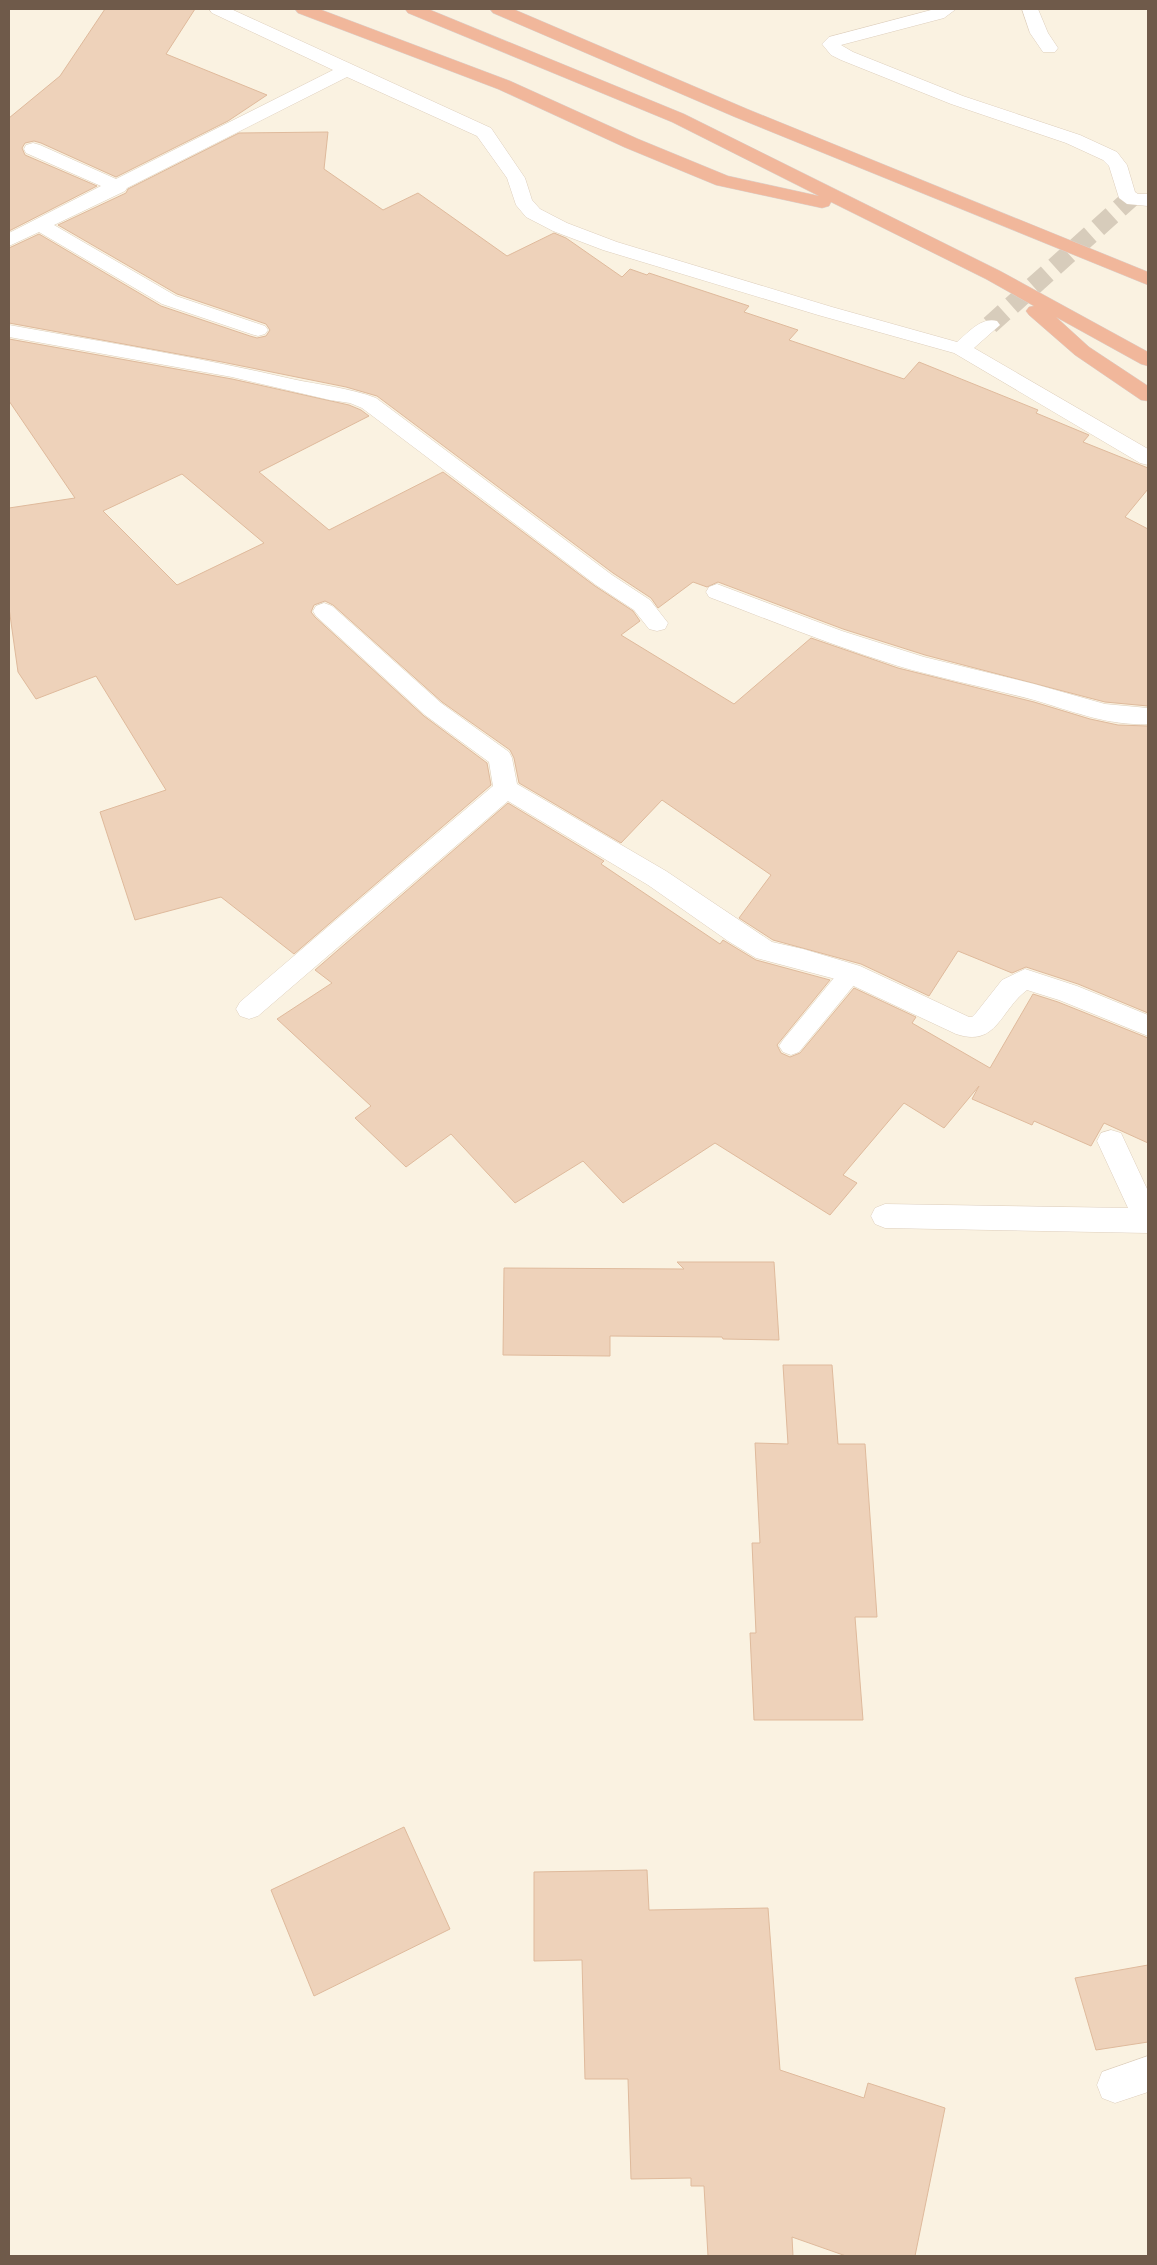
<svg xmlns="http://www.w3.org/2000/svg" width="1157" height="2265" viewBox="0 0 1157 2265" font-family="Mulish,sans-serif">
<style>
.building{fill:#eed2ba;stroke:#dfba9c;fill-rule:evenodd}
.lines{fill:none;stroke-linecap:round;stroke-linejoin:round}
.minor-tunnel{stroke:#d7ccbb;stroke-width:19;stroke-dasharray:19 10;stroke-linecap:butt}
.service-casing{stroke:#decfbd;stroke-width:1}
.minor-casing{stroke:#decfbd;stroke-width:1}
.motorway-casing{stroke:#dad4d0;stroke-width:1}
.service{fill:#fff;fill-rule:evenodd}
.minor{fill:#fff;fill-rule:evenodd}
.motorway{fill:#f1b79b;fill-rule:evenodd}
</style>
<rect width="100%" height="100%" fill="#faf2e1"/>
<!-- building -->
<g class="building">
<polygon points="105,9 195,9 166,54 267,95 228,121 116,177 41,143 34,141 25,143 22,148 25,155 97,186 9,231 9,118 60,76"/>
<polygon points="328,132 324,169 383,210 418,193 507,256 554,233 566,238 622,277 630,269 647,275 649,273 749,306 744,312 798,330 789,340 904,379 919,362 1038,410 1036,413 1089,435 1083,442 1148,468 1148,489 1125,517 1148,529 1148,706 1105,702 925,655 843,629 718,582 707,587 693,582 658,608 651,598 613,573 377,396 346,387 222,362 9,323 9,248 39,234 161,306 250,336 257,338 266,336 270,330 266,324 177,294 58,225 126,193 128,189 239,133"/>
<path d="M9,339L232,379L349,405L361,410L369,416L259,472L329,530L443,472L595,586L633,611L640,621L621,635L734,704L811,638L898,668L1034,702L1090,719L1118,725L1148,726V1013L1078,984L1026,967L1012,973L958,951L929,996L861,964L773,940L739,918L771,875L662,800L621,843L519,783L514,758L510,750L442,702L333,605L325,601L314,605L311,612L315,617L424,716L487,763L491,785L294,954L221,897L135,920L100,812L166,790L96,676L36,699L18,672L9,608V508L75,498L9,401ZM182,474L264,543L177,585L103,511Z"/>
<polygon points="508,803 604,861 601,864 720,944 723,940 756,960 830,980 777,1045 781,1053 790,1057 800,1053 854,988 916,1017 912,1023 990,1068 1033,994 1058,1002 1148,1038 1148,1143 1104,1123 1091,1146 1034,1121 1032,1125 972,1099 979,1086 944,1128 904,1103 843,1175 857,1183 830,1215 715,1143 623,1203 583,1161 515,1203 451,1134 406,1167 355,1118 371,1106 277,1019 332,983 315,970"/>
<polygon points="677,1262 774,1262 779,1340 723,1339 722,1337 610,1336 610,1356 503,1355 504,1268 684,1269"/>
<polygon points="783,1365 832,1365 838,1444 865,1444 877,1617 855,1617 863,1720 754,1720 750,1633 756,1633 752,1543 760,1543 755,1443 788,1444"/>
<polygon points="404,1827 450,1929 314,1996 271,1890"/>
<polygon points="647,1870 649,1910 768,1908 780,2070 864,2098 868,2083 945,2108 915,2256 846,2256 792,2237 793,2256 708,2256 704,2186 691,2186 691,2178 631,2179 628,2079 585,2079 582,1960 534,1961 534,1872"/>
<polygon points="1148,1965 1148,2042 1096,2050 1075,1978"/>
</g>
<g class="lines">
<!-- minor-tunnel -->
<polyline class="minor-tunnel" points="990,325 1131,198"/>
<defs>
<polygon id="service" points="851,964 859,967 862,973 859,979 799,1052 791,1055 783,1052 779,1046 783,1040 843,967"/>
<g id="minor">
<path d="M209,9H231L491,128L525,178L532,200L540,209L567,223L617,242L832,307L957,342C969,332 981,317 997,321L1000,325L974,348L1148,449V465L1140,463L954,353L818,315L603,250L553,231L526,217L516,205L507,178L477,136L347,77L127,188L125,191L54,225L176,296L265,326L268,330L265,334L258,336L251,334L162,304L39,232L9,246V233L101,186L26,153L24,149L26,145L33,143L40,145L116,179L333,70L212,13Z"/>
<polygon points="935,9 956,9 944,18 841,45 853,52 963,96 1080,135 1117,152 1127,165 1135,192 1138,194 1148,194 1148,206 1127,204 1119,198 1109,166 1103,160 1066,143 951,104 841,60 831,55 822,44 829,37"/>
<polygon points="1022,9 1038,9 1048,33 1058,48 1055,52 1043,52 1030,33"/>
<path d="M9,325C103,342 198,357 292,379C320,385 350,388 376,398L612,575L650,600L668,623L665,629L657,631L649,629L634,610L596,585L362,408L350,403L330,400L232,377L9,337Z"/>
<path d="M717,584L842,631L924,657L1034,684L1105,704L1148,708V724C1108,726 1072,711 1034,700C989,688 943,679 898,666C834,646 772,621 709,597L706,592L709,587Z"/>
<path d="M324,603L332,606L441,703L509,752L512,758L517,784L666,871L772,942L803,949L860,966L969,1017H972L976,1013L1002,980L1025,969L1077,986L1148,1015V1036L1059,1000L1027,990C1000,1010 997,1048 956,1034L843,981L756,958L728,941L648,885L508,801L258,1016L249,1019L240,1016L236,1009L240,1002L493,786L489,762L425,715L316,616L313,611L316,606Z"/>
<polygon points="1111,1130 1121,1133 1148,1191 1148,1233 885,1228 875,1224 871,1216 875,1208 885,1204 1128,1208 1097,1141 1101,1133"/>
<polygon points="1148,2056 1148,2092 1115,2103 1102,2098 1097,2085 1102,2072"/>
</g>
<g id="motorway">
<polygon points="295,9 319,9 510,81 638,139 728,176 819,196 672,122 408,13 405,9 428,9 684,114 1000,271 1148,352 1148,366 1141,364 1056,317 1089,347 1148,386 1148,401 1141,400 1075,355 1029,315 1026,311 1029,307 1034,306 986,279 831,202 829,206 822,208 716,185 624,147 498,89 298,13"/>
<polygon points="490,9 513,9 747,109 1148,272 1148,285 735,117 493,13"/>
</g>
</defs>
<!-- service casing -->
<use href="#service" class="service-casing"/>
<!-- minor casing -->
<use href="#minor" class="minor-casing"/>
<!-- motorway casing -->
<use href="#motorway" class="motorway-casing"/>
<!-- service -->
<use href="#service" class="service"/>
<!-- minor -->
<use href="#minor" class="minor"/>
<!-- motorway -->
<use href="#motorway" class="motorway"/>
</g>
<!-- border -->
<rect width="1157" height="2265" fill="none" stroke="#6f5a4a" stroke-width="20"/>
</svg>
